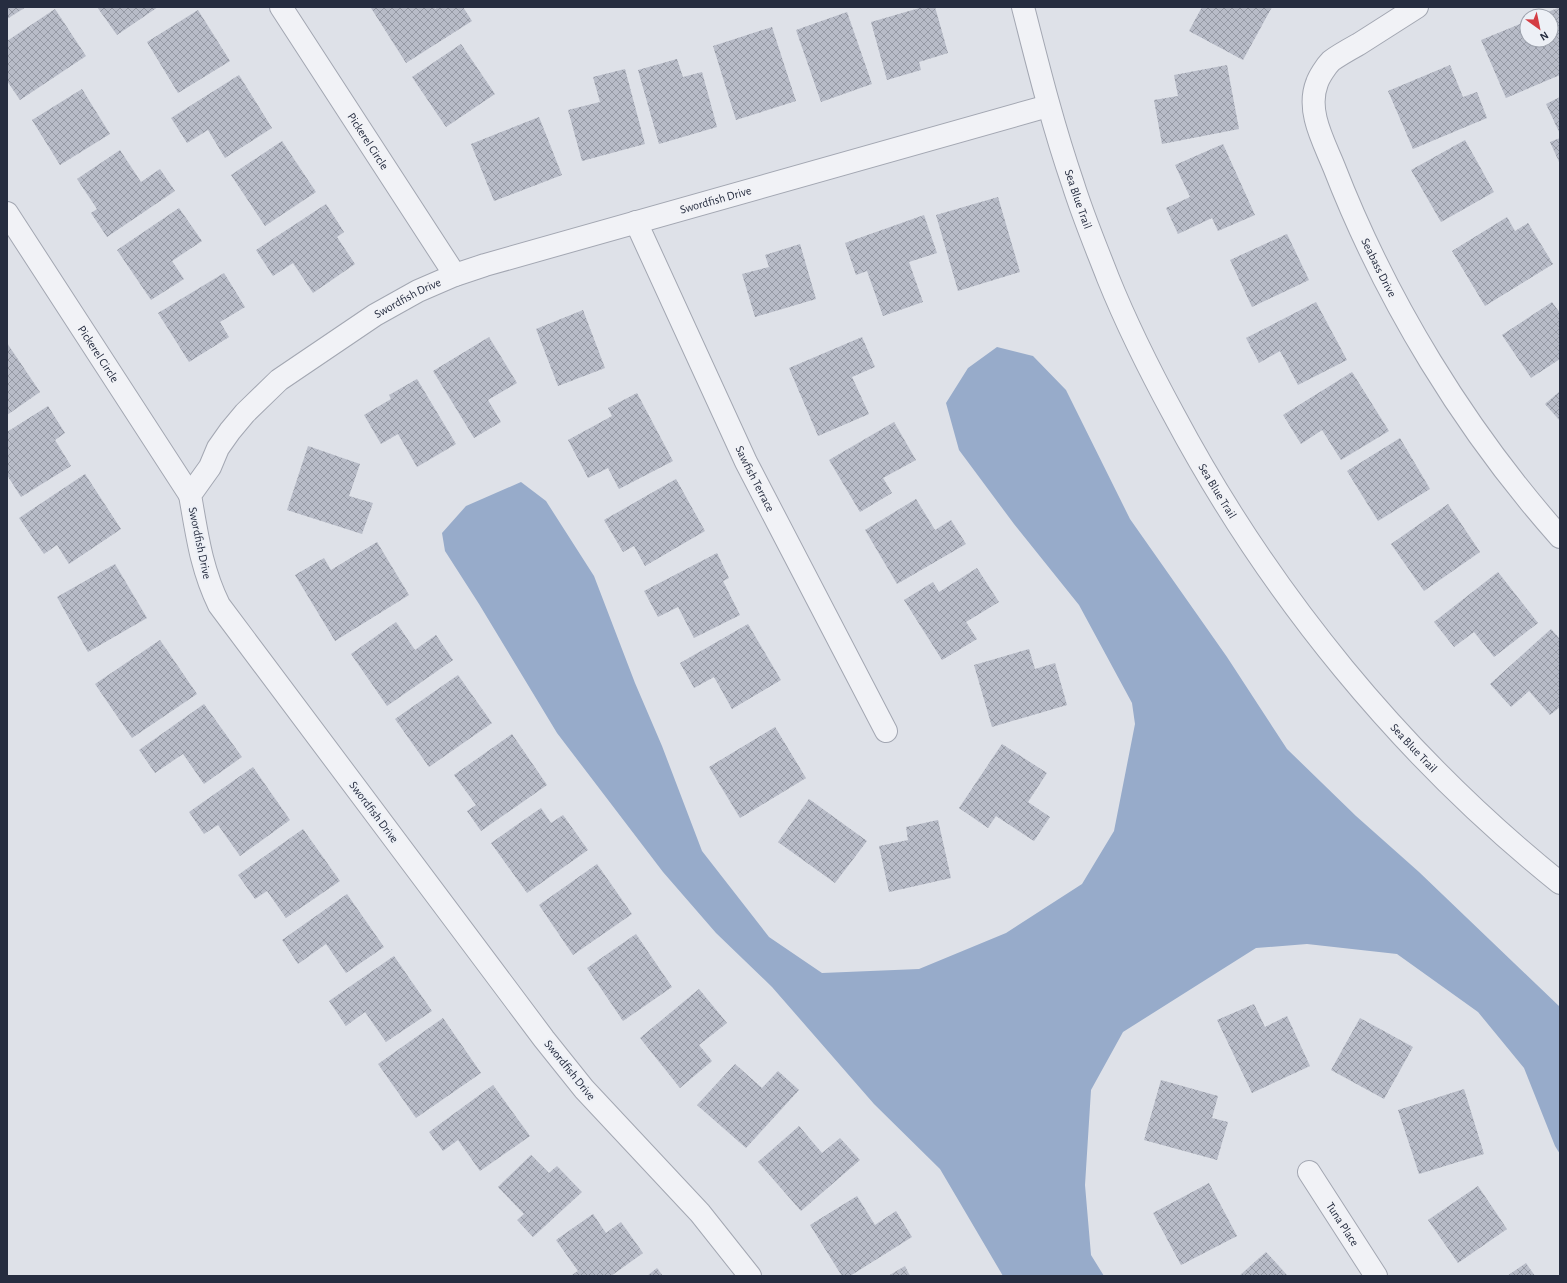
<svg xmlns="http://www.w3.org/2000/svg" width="1567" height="1283" viewBox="0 0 1567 1283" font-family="'Alegreya Sans',sans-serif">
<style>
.water{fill:#97abca}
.building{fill:url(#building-cross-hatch)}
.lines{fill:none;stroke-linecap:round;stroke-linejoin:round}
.minor-casing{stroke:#a3a7b2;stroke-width:24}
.minor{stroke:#f1f2f6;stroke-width:22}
.labels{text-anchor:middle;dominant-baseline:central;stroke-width:4;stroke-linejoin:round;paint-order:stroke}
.street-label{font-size:12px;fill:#262d40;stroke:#edf0f6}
</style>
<defs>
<pattern id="building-cross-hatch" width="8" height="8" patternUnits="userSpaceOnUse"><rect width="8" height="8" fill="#b8bcc8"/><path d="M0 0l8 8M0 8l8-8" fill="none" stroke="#9599a4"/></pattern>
</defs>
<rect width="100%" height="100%" fill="#dee1e8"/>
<!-- water -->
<polygon class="water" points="997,347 1033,356 1066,390 1130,519 1227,657 1287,749 1356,816 1419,872 1560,1007 1560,1154 1555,1146 1524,1068 1478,1012 1397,954 1307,944 1256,948 1123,1032 1091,1090 1085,1185 1091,1255 1104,1276 1003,1276 940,1169 874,1104 772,987 716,933 663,872 557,733 479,604 445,551 442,533 466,506 521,482 546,501 594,576 635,683 662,746 702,851 769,937 822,973 919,969 1006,933 1082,884 1114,831 1135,724 1132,703 1079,605 1014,524 959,450 946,403 968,368"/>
<!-- building -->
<g class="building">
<polygon points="7,7 26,7 7,19"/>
<polygon points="97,7 158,7 117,35"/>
<polygon points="373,7 434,7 435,9 438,7 463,7 472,21 406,63 371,8"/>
<polygon points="923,7 935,7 948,53 919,62 921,70 887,80 871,22"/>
<polygon points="1202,7 1272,7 1243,60 1189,31"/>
<polygon points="1560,7 1560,75 1506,98 1481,40 1527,21 1527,40 1551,40 1551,16 1538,16"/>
<polygon points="55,9 86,56 20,100 7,81 7,41"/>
<polygon points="198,10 230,61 178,93 147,42"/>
<polygon points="847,12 872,84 821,102 796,30"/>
<polygon points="772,27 796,101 736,120 713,46"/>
<polygon points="461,44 495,94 446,127 412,77"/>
<polygon points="677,59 683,77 702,72 717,127 659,144 638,70"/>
<polygon points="1227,65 1239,129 1162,144 1154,100 1178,96 1174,75"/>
<polygon points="1450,65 1463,97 1477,92 1487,118 1413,149 1388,91"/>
<polygon points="625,69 645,144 582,161 568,110 600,102 593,77"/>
<polygon points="239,75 272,128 225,158 208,130 187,143 171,118"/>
<polygon points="82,89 110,134 60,165 32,120"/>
<polygon points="1560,97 1560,134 1546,104"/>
<polygon points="539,117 562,175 494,201 471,144"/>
<polygon points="1560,138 1560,164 1550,142"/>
<polygon points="1465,140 1494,192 1441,222 1411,170"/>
<polygon points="282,141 316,192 265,226 231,175"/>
<polygon points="1223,144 1255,215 1218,231 1212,218 1178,234 1166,208 1190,197 1175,165"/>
<polygon points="120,150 141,182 160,169 175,191 107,237 91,213 97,209 77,179"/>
<polygon points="998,197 1020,272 958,291 936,215"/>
<polygon points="326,204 344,232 337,237 355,264 313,293 293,263 273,276 256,250"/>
<polygon points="179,208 202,241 172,261 184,279 151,300 117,250"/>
<polygon points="924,215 937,253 909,262 923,302 883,316 867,271 856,275 845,243"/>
<polygon points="1507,217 1515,231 1528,223 1553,264 1485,306 1452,251"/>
<polygon points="1287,234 1309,280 1252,307 1230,260"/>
<polygon points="800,244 816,299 755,317 742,274 769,267 765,255"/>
<polygon points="224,273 245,307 220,322 229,337 189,362 158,313"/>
<polygon points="1316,302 1347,360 1298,385 1280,351 1259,363 1246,338"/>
<polygon points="1552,302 1560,313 1560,359 1531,378 1502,335"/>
<polygon points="583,310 605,368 558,386 536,329"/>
<polygon points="489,337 517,383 488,400 501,422 474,438 433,371"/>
<polygon points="862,337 875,367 852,377 869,414 818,436 789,368"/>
<polygon points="7,343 40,392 7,415"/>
<polygon points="1352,372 1389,431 1341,460 1322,430 1301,444 1283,415"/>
<polygon points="417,379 456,444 417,467 398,434 381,444 364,415 391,399 389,395"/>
<polygon points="1560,391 1560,421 1545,404"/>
<polygon points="637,393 673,461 619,489 608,468 588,478 568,440 612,416 608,408"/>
<polygon points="48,406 65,433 55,440 71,466 21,497 7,475 7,432"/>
<polygon points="894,422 916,460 883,478 892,493 860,512 829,460"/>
<polygon points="1400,438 1430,489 1378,521 1347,471"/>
<polygon points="308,446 360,464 349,496 373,503 362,534 287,510"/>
<polygon points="85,474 121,529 69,564 57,545 44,554 19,518"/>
<polygon points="676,479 705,531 645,566 634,546 623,552 604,520"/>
<polygon points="916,499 935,530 951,520 966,544 897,584 865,530"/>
<polygon points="1448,504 1480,552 1424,591 1391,544"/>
<polygon points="377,542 409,595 335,641 295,575 324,558 331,570"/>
<polygon points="717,553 729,578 723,581 740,615 694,638 678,607 658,617 644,591"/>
<polygon points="115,564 147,618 88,652 57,597"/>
<polygon points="977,568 999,602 966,622 977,639 942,660 904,600 933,582 939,592"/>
<polygon points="1498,572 1538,623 1494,657 1474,632 1454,647 1434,622"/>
<polygon points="396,622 415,650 436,635 453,660 387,706 351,654"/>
<polygon points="748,624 781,680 732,709 714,677 694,688 680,663"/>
<polygon points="1551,629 1560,639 1560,707 1550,715 1529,691 1511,707 1490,684"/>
<polygon points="160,640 197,694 132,738 95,684"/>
<polygon points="1029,649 1035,669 1055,663 1067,705 992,727 974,665"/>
<polygon points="458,675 492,723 429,767 395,719"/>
<polygon points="204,704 242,757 204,784 183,754 155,773 139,750"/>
<polygon points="775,727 806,778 740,818 709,767"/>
<polygon points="512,734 547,785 481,831 467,811 476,805 454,775"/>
<polygon points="1002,744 1047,773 1028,802 1050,817 1034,841 996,816 988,828 959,808"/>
<polygon points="253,767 290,820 240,856 218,825 204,834 189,812"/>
<polygon points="809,799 867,841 835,883 778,842"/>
<polygon points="541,808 551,823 563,815 588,850 527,893 491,843"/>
<polygon points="938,820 951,878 889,892 879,846 908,840 906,827"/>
<polygon points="303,829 340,881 286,918 267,891 255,899 238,875"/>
<polygon points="597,864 632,914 573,955 539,905"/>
<polygon points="347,894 384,947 346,973 326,944 298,964 282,940"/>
<polygon points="636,934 672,987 623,1021 587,968"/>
<polygon points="394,956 432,1011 386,1042 365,1012 346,1026 329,1001"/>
<polygon points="699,989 727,1023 699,1045 712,1061 680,1088 640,1038"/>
<polygon points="1254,1004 1265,1027 1287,1016 1310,1066 1252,1093 1217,1020"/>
<polygon points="443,1018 481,1073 416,1118 378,1064"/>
<polygon points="1360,1018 1413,1047 1384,1099 1331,1070"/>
<polygon points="735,1064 762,1088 778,1071 799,1090 746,1148 697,1105"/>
<polygon points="1161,1080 1218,1096 1212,1118 1228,1122 1217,1160 1144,1140"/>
<polygon points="493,1085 530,1136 480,1171 458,1140 443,1151 429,1132"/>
<polygon points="1464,1089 1484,1154 1419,1174 1398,1110"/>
<polygon points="799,1126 822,1153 840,1138 860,1160 801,1211 758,1162"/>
<polygon points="531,1155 549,1173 557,1166 582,1192 533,1237 517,1220 524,1214 498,1187"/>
<polygon points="1209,1183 1237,1236 1181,1265 1153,1213"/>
<polygon points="1478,1186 1507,1229 1458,1263 1428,1220"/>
<polygon points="857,1196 875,1225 896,1211 912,1237 850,1276 842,1276 810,1225"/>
<polygon points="593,1214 606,1233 621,1222 643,1253 611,1276 573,1276 572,1275 578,1271 556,1240"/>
<polygon points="1266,1252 1288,1276 1239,1276"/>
<polygon points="1526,1263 1535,1276 1507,1276"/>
<polygon points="905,1266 910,1276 888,1276"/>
<polygon points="657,1268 663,1276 647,1276"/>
</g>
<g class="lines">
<defs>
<g id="minor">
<path id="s1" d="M281,7L455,275"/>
<path id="s2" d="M1023,7C1038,66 1053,126 1073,184C1083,216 1096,247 1108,278C1127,325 1150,371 1174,415C1270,595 1402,756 1560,883"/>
<path id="s3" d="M1417,7C1398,19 1378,32 1359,44C1350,49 1339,55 1331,61C1326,66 1319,77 1317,83C1306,111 1324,142 1334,167C1386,301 1465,430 1560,537"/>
<path id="s4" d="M7,213L190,495"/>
<path id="s5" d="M636,222L746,462L886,731"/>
<path id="s6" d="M1309,1172L1376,1276"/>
<path id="s7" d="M750,1276L700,1213L584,1089L544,1039L219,605C201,568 197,534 190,495L210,467L218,448L230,431L245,413L279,380L375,315L418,291L455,275L485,265L1048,106"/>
</g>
</defs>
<!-- minor casing -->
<use href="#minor" class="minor-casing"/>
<!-- minor -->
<use href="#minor" class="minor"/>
</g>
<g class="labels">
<!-- street labels -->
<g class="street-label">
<text stroke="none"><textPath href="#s1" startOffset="160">Pickerel Circle</textPath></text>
<text stroke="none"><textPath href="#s2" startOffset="200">Sea Blue Trail</textPath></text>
<text stroke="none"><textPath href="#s7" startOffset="1594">Swordfish Drive</textPath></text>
<text stroke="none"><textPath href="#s3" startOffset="326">Seabass Drive</textPath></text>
<text stroke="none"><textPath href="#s7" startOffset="1270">Swordfish Drive</textPath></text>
<text stroke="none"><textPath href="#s4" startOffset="168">Pickerel Circle</textPath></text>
<text stroke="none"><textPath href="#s5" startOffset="283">Sawfish Terrace</textPath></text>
<text stroke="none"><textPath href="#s2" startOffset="524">Sea Blue Trail</textPath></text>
<text transform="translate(200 543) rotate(78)">Swordfish Drive</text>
<text stroke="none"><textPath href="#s2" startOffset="848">Sea Blue Trail</textPath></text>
<text transform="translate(374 812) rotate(53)">Swordfish Drive</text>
<text transform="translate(570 1070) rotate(51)">Swordfish Drive</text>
<text stroke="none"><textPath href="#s6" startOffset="62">Tuna Place</textPath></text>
</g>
</g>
<!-- border -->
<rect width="1567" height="1283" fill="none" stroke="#262d40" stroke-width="16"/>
<!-- north arrow -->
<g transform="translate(1539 28) rotate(147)"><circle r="19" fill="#edf0f6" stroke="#9da2ad"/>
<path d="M0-3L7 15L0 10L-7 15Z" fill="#d43d44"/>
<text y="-6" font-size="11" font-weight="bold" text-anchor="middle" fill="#262d40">N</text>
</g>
</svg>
